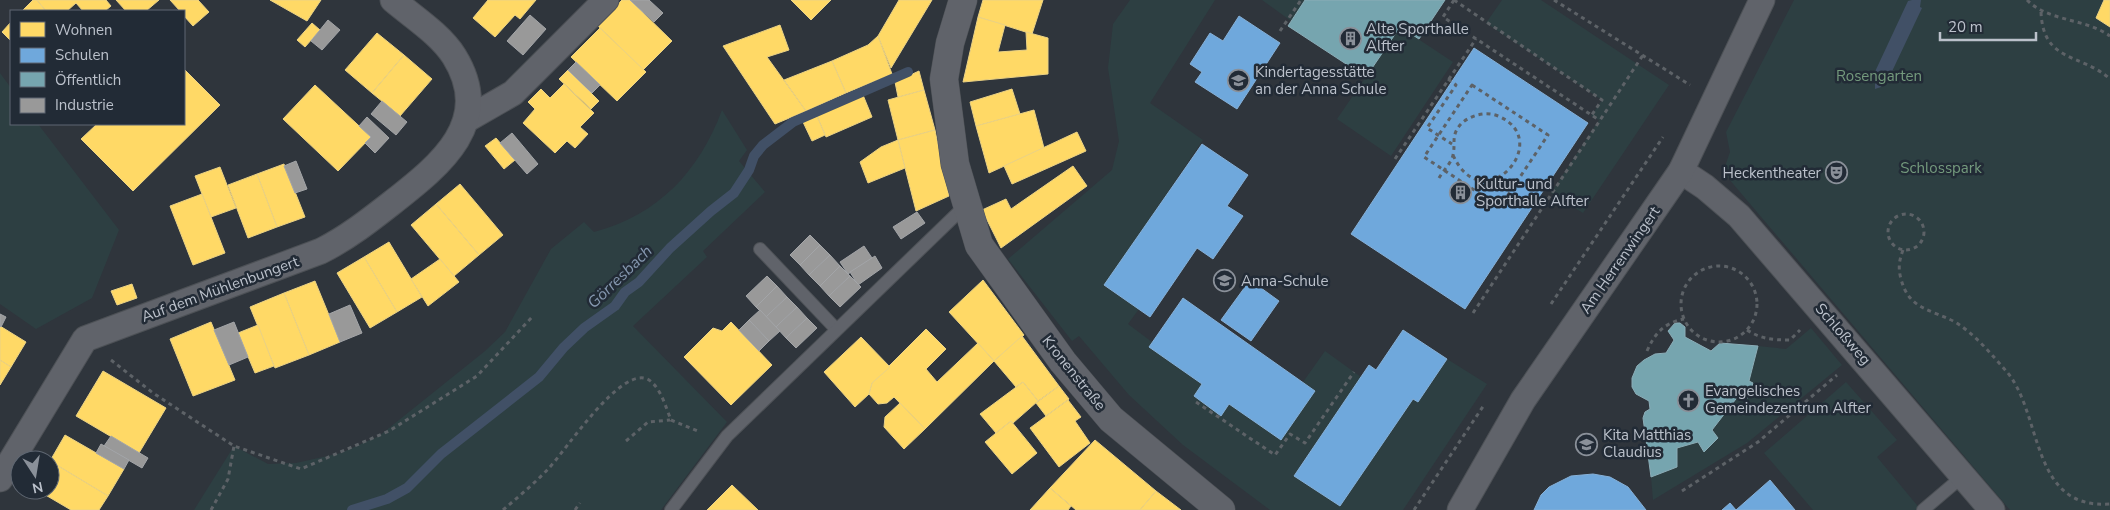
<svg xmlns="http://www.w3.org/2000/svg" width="2110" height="510" viewBox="0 0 2110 510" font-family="'Nunito Sans',sans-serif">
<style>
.green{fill:#2d3f42}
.water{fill:#415066}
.homes{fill:#ffd966;stroke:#ebd284}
.schools{fill:#6fa8dc;stroke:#86b0d7}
.public{fill:#76a5af;stroke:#8badb7}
.industry{fill:#999;stroke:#a3a5a8}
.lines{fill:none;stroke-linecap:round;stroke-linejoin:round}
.stream{stroke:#415066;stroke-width:10}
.service-casing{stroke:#4d5156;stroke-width:14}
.minor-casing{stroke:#4d5156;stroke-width:27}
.tertiary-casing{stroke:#4d5156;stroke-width:29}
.path{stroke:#5d6267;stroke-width:3;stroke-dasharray:4 4;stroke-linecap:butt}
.service{stroke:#60636a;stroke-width:12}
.minor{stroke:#60636a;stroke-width:25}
.tertiary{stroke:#60636a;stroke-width:28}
.labels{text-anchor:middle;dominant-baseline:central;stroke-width:5;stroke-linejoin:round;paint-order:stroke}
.poi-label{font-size:15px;fill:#bbc1cb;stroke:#222b36;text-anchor:start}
.park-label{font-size:15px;fill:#749a7d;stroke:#222b36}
.street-label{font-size:15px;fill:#bbc1cb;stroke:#222b36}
.water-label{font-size:16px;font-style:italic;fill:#8597af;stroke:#222b36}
</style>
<rect width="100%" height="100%" fill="#2f353c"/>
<!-- green -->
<g class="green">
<polygon points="1130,0 1215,0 1150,103 1203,140 1104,286 1139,309 1128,324 1152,342 1149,347 1202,384 1194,396 1221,415 1229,404 1281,440 1315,391 1303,382 1325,351 1361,377 1294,475 1340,506 1413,399 1418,402 1447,359 1487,384 1403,510 1270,510 1183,445 1129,395 1079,336 1072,341 1008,259 1112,170 1119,141 1108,68 1113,24"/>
<polygon points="1262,0 1305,0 1291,21"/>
<polygon points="1502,0 1541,0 1669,85 1583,213 1551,193 1599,120 1591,116 1602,100 1486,23"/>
<polygon points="1794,0 2110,0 2110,510 2010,510 1723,172 1730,152 1726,132"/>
<polygon points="1400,27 1453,62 1391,156 1337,119"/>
<polygon points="0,73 11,88 11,124 38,124 119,230 92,298 36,329 0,304"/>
<path d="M722,110L747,150L739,161L765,192L703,251L707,257L633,326L727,422L661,510H194L234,446L268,464L296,463L341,453L379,436L485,351L505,332L551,249L584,222L594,232C658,215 699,172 722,110Z"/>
<polygon points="1811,328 1842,365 1747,443 1653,500 1651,477 1677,467 1677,448 1698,442 1704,452 1717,438 1712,430 1739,395 1748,398 1749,381 1758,346 1786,349"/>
<polygon points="1846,382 1897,440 1877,457 1921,510 1813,510 1764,453"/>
</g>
<!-- water -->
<polygon class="water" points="1912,0 1921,0 1920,7 1922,8 1887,82 1884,81 1881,87 1875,89 1875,77 1873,76 1908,1"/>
<!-- homes -->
<g class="homes">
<polygon points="33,0 37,0 46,11 22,11"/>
<polygon points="37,0 106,0 111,6 105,11 83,11 76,3 67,11 46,11"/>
<polygon points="116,0 159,0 146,11 126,11"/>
<polygon points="170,0 198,0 209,12 193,26 184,16 184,11 180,11"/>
<polygon points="270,0 321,0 307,21"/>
<polygon points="488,0 536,0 520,19 515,15 495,37 473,18"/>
<polygon points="622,0 630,0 672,41 643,70 597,25"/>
<polygon points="791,0 831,0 811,20"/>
<polygon points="899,0 932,0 891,68 878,36"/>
<polygon points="983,0 1043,0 1032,34 978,17"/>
<polygon points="2104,0 2110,0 2110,27 2096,18"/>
<polygon points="978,17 1005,25 998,52 1027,50 1026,32 1048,38 1048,74 963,82"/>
<polygon points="11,22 11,41 2,32"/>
<polygon points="312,23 320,30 305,47 297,40"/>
<polygon points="780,25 789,50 767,57 806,111 775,124 723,46"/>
<polygon points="600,28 646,72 617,101 571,57"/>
<polygon points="377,33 404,55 372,93 345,70"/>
<polygon points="878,36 892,74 846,93 832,61 868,45"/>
<polygon points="404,55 432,79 400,116 372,93"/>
<polygon points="832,61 846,93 806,111 784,80"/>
<polygon points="184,69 220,105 133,191 81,139 97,124 184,124"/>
<polygon points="568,70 599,101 591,109 559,79"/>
<polygon points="919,71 924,90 898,97 895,82"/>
<polygon points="564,84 594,113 580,127 588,134 575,148 567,141 555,153 523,123 535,109 528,102 541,89 550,98"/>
<polygon points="315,85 371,137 338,171 283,119"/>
<polygon points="1012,89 1020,114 976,126 970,102"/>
<polygon points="924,90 935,130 898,140 888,100"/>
<polygon points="863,95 872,117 826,137 817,116"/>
<polygon points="1034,110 1044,148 989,173 976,126"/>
<polygon points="817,116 825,135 812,141 803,122"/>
<polygon points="935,130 949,196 916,211 898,140"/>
<polygon points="1077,132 1086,151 1012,184 1004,166"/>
<polygon points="496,138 515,160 504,169 485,146"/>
<polygon points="898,140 905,168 868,183 860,162 881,147"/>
<polygon points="284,164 305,217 277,227 257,174"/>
<polygon points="1073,166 1087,186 1001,248 982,210 1006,199 1011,209"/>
<polygon points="220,167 236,208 211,217 195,176"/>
<polygon points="257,174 277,227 248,238 228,185"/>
<polygon points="460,184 503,235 479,255 436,204"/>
<polygon points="202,194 225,253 193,265 170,206"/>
<polygon points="436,204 479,255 454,276 411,225"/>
<polygon points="389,242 422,297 397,312 364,257"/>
<polygon points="364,257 397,312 370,328 337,273"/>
<polygon points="440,259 459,282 428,306 411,279"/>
<polygon points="983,280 1024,335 994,361 949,312"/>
<polygon points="315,281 340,342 309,355 284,293"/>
<polygon points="132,284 137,298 117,305 111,291"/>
<polygon points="284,293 309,355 275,368 250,307"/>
<polygon points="211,322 235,380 193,396 170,339"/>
<polygon points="731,322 772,365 731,405 684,357 713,328 722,331"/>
<polygon points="258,325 274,366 255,373 238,333"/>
<polygon points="0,326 26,342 11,367 0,360"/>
<polygon points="926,329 946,349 926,369 937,382 978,343 994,361 925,429 894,397 887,403 878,404 869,394 872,383"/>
<polygon points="1022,336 1059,386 1038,401 1023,382 1016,387 994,361"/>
<polygon points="861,337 890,367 872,383 869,394 855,407 824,372"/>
<polygon points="0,360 11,367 0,385"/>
<polygon points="103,371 166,408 139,453 76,416"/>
<polygon points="1023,382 1038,401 1013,423 1011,421 996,433 980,414"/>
<polygon points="1059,386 1069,399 1046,416 1036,403"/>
<polygon points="1068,400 1081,417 1075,421 1090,443 1059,467 1030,428"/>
<polygon points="900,403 925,429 904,449 884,427 885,417"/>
<polygon points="1011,421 1037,453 1012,474 985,442"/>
<polygon points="65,435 124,469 108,496 50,461"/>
<polygon points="1095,440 1156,491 1140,510 1076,510 1050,488"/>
<polygon points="50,461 108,496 99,510 71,510 37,490 50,490"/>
<polygon points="732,485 758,510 707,510"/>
<polygon points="1050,488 1071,506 1068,510 1030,510"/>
<polygon points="1156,491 1181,510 1140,510"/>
</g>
<!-- schools -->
<g class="schools">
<polygon points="1239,16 1280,43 1237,109 1195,82 1202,72 1190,64 1210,33 1223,41"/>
<polygon points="1474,48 1588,123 1465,309 1351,234"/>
<polygon points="1202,144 1248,175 1227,206 1243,216 1213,259 1197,248 1150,317 1104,285"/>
<polygon points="1250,280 1279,301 1251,341 1221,320"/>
<polygon points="1183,298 1315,391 1281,440 1229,404 1221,416 1194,396 1202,384 1149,347"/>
<polygon points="1403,330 1447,359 1418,402 1413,399 1340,506 1294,476 1369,365 1376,370"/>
<polygon points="1593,474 1610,477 1628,487 1646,510 1534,510 1541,495 1549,487 1571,476"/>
<polygon points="1770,480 1795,510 1722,510 1730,503 1736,510"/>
</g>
<!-- public -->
<g class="public">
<polygon points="1305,0 1445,0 1419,39 1400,27 1366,77 1288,26"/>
<polygon points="1675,323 1680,323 1685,327 1685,337 1711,351 1720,343 1758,346 1749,381 1753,383 1748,398 1739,395 1712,430 1718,438 1704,452 1698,442 1677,448 1677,467 1651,477 1643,418 1645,412 1650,409 1649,401 1636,394 1632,387 1632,378 1637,366 1644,360 1655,354 1666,353 1674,340 1668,331"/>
</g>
<!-- industry -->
<g class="industry">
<polygon points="630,0 649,0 663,13 654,22"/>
<polygon points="530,15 546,29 523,55 507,41"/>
<polygon points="328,20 340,30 322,50 311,41"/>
<polygon points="576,62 600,85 592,93 568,70"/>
<polygon points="382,101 407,122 396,135 371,114"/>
<polygon points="367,117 389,138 375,153 365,143 371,137 359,126"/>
<polygon points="512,133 538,164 527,174 500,143"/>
<polygon points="296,161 307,189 295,193 284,166"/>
<polygon points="917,212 925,223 901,239 893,227"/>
<polygon points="810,235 820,245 800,265 790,255"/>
<polygon points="820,245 830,255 809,275 800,265"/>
<polygon points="864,246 872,258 848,274 840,262"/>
<polygon points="830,255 840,266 820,286 809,275"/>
<polygon points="875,256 882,268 858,285 850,272"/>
<polygon points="840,266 850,276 829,296 820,286"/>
<polygon points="767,276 777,286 756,307 746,296"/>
<polygon points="850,276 861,287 840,307 829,296"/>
<polygon points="777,286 787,297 766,317 756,307"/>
<polygon points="787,297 797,307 776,327 766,317"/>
<polygon points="350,305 362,333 340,342 329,314"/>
<polygon points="797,307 807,318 786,338 776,327"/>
<polygon points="760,310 780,331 769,341 749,320"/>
<polygon points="0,314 6,317 1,327 0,326"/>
<polygon points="807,318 817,328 796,348 786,338"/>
<polygon points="749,320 769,341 759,351 739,330"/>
<polygon points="234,322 248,357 229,365 214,330"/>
<polygon points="111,436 148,458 142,468 104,446"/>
<polygon points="101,444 129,460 124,469 96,453"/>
</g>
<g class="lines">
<!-- stream -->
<polyline class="stream" points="352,510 387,499 407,488 441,454 539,377 564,347 584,328 615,306 625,292 639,282 670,248 711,211 734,193 749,170 754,156 763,145 793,122 908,72"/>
<defs>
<g id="service">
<polyline points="760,249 836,329"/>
<polyline points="671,510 727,436 966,205"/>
<polyline points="1923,510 1963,476"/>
</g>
<g id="minor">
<polyline points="466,120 513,93 606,0"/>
<polyline points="1681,171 1705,187 1739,216 1992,510"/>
<path d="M0,479L85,339L321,251C347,238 370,220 393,202C440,165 495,122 454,56C440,34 413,17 393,0"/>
<polyline points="1460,510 1523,400 1681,171 1762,0"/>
</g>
<polyline id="tertiary" points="963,0 950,43 944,79 955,164 979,245 1063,362 1111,419 1221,510"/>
</defs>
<!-- service casing -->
<use href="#service" class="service-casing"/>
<!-- minor casing -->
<use href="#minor" class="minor-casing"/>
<!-- tertiary casing -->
<use href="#tertiary" class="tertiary-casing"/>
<!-- path -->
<g class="path">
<polyline points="1454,0 1443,17 1599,120"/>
<polyline points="1454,0 1602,100 1591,116"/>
<polyline points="1554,0 1690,85"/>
<path d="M2027,0C2049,22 2085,18 2110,36"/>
<path d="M2041,12C2043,63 2081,53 2110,79"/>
<polyline points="1280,31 1301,0"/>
<polyline points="1448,79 1456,85 1427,128 1452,144"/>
<polygon points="1472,85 1548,135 1500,207 1424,157"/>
<polyline points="1395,159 1476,39"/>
<path d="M1439,178C1443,171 1452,162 1453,155C1456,143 1450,135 1462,123C1471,115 1486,111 1498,116C1556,140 1483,222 1453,155"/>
<circle cx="1906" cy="232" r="18"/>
<path d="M1903,250C1899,261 1898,268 1901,279C1909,310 1931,309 1955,322C1975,334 1992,355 2007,372C2043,415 2030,510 2110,504"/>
<circle cx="1719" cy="304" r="38"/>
<polyline points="1551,304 1663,137"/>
<polyline points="1473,313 1643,55"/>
<path d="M1747,330C1761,339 1773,340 1790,340L1800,330"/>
<path d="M1647,351C1655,333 1664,323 1684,319"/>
<polyline points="111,360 153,393 234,446 301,469 389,431 477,376 533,316"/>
<polyline points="1196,402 1275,455 1290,434 1305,443 1354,372"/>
<polyline points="626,441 648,422 670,420"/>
<polyline points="1682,491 1758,442 1837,375"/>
<polyline points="211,510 228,479 234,446"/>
<path d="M503,510C518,497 534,484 548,469C565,452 622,363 649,380C661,388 666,408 671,420L700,432"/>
<polyline points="575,510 580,503"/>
<polyline points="1414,510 1484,405"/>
</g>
<!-- service -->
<use href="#service" class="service"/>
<!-- minor -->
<use href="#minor" class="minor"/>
<!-- tertiary -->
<use href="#tertiary" class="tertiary"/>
</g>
<!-- icons -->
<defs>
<symbol id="building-ring" viewBox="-11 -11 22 22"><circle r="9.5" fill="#222b36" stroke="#8a9099" stroke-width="1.5"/><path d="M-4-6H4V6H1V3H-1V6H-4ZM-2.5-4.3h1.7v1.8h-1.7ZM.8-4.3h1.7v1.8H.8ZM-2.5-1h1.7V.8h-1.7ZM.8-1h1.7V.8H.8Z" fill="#8a9099"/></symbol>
<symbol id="school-ring" viewBox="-11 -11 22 22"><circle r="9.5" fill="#222b36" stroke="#8a9099" stroke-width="1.5"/><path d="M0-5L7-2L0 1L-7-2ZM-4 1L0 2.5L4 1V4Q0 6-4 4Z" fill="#8a9099"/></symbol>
<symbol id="theatre-ring" viewBox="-11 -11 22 22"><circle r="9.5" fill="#222b36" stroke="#8a9099" stroke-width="1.5"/><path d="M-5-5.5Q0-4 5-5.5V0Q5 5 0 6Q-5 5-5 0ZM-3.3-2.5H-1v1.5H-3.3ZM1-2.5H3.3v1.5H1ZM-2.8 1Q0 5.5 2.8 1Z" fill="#8a9099"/></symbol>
<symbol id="church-ring" viewBox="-11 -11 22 22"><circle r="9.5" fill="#222b36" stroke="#8a9099" stroke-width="1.5"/><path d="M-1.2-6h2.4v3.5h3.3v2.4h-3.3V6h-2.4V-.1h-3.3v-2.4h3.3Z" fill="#8a9099"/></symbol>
</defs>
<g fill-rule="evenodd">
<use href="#building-ring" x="1338" y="26" width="25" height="25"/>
<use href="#school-ring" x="1226" y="68" width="25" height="25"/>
<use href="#theatre-ring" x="1824" y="160" width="25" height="25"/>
<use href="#building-ring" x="1448" y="180" width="25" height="25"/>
<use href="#school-ring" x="1212" y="268" width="25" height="25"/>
<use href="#church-ring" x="1676" y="388" width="25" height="25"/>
<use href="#school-ring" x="1574" y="432" width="25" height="25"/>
</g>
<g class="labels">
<!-- poi labels -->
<g class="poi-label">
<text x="1366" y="29">Alte Sporthalle<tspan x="1366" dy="17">Alfter</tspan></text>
<text x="1255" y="72">Kindertagesstätte<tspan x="1255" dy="17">an der Anna Schule</tspan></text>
<text x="1821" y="173" text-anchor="end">Heckentheater</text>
<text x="1476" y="184">Kultur- und<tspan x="1476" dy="17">Sporthalle Alfter</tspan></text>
<text x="1241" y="281">Anna-Schule</text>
<text x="1705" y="391">Evangelisches<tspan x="1705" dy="17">Gemeindezentrum Alfter</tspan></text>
<text x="1603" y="435">Kita Matthias<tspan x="1603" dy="17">Claudius</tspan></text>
</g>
<!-- park labels -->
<g class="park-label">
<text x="1879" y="76">Rosengarten</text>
<text x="1941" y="168">Schlosspark</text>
</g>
<!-- street labels -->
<g class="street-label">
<text transform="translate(1620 260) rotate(-55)">Am Herrenwingert</text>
<text transform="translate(220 289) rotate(-20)">Auf dem Mühlenbungert</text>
<text transform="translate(1843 334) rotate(49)">Schloßweg</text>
<text transform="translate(1074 373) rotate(51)">Kronenstraße</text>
</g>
<!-- water labels -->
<g class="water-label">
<text transform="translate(620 277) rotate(-44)">Görresbach</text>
</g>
</g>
<!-- legend -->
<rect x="10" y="10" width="175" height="115" fill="#222b36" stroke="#5f6772"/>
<rect x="20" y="22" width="25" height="15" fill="#ffd966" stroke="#5f6772"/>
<text x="55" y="35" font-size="15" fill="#bbc1cb">Wohnen</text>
<rect x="20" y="48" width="25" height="15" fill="#6fa8dc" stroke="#5f6772"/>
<text x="55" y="60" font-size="15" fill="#bbc1cb">Schulen</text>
<rect x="20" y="72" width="25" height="15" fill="#76a5af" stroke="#5f6772"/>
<text x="55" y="85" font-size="15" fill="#bbc1cb">Öffentlich</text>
<rect x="20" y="98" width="25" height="15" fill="#999999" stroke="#5f6772"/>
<text x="55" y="110" font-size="15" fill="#bbc1cb">Industrie</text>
<!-- north arrow -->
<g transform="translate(35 475) rotate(168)"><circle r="24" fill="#222b36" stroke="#5f6772"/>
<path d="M0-4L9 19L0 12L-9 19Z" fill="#8a9099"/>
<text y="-8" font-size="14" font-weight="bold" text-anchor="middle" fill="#bbc1cb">N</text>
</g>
<!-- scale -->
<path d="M1940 32v8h96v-8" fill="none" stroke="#bbc1cb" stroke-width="2.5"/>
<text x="1948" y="32" font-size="15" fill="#bbc1cb" stroke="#222b36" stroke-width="4" paint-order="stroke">20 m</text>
</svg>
